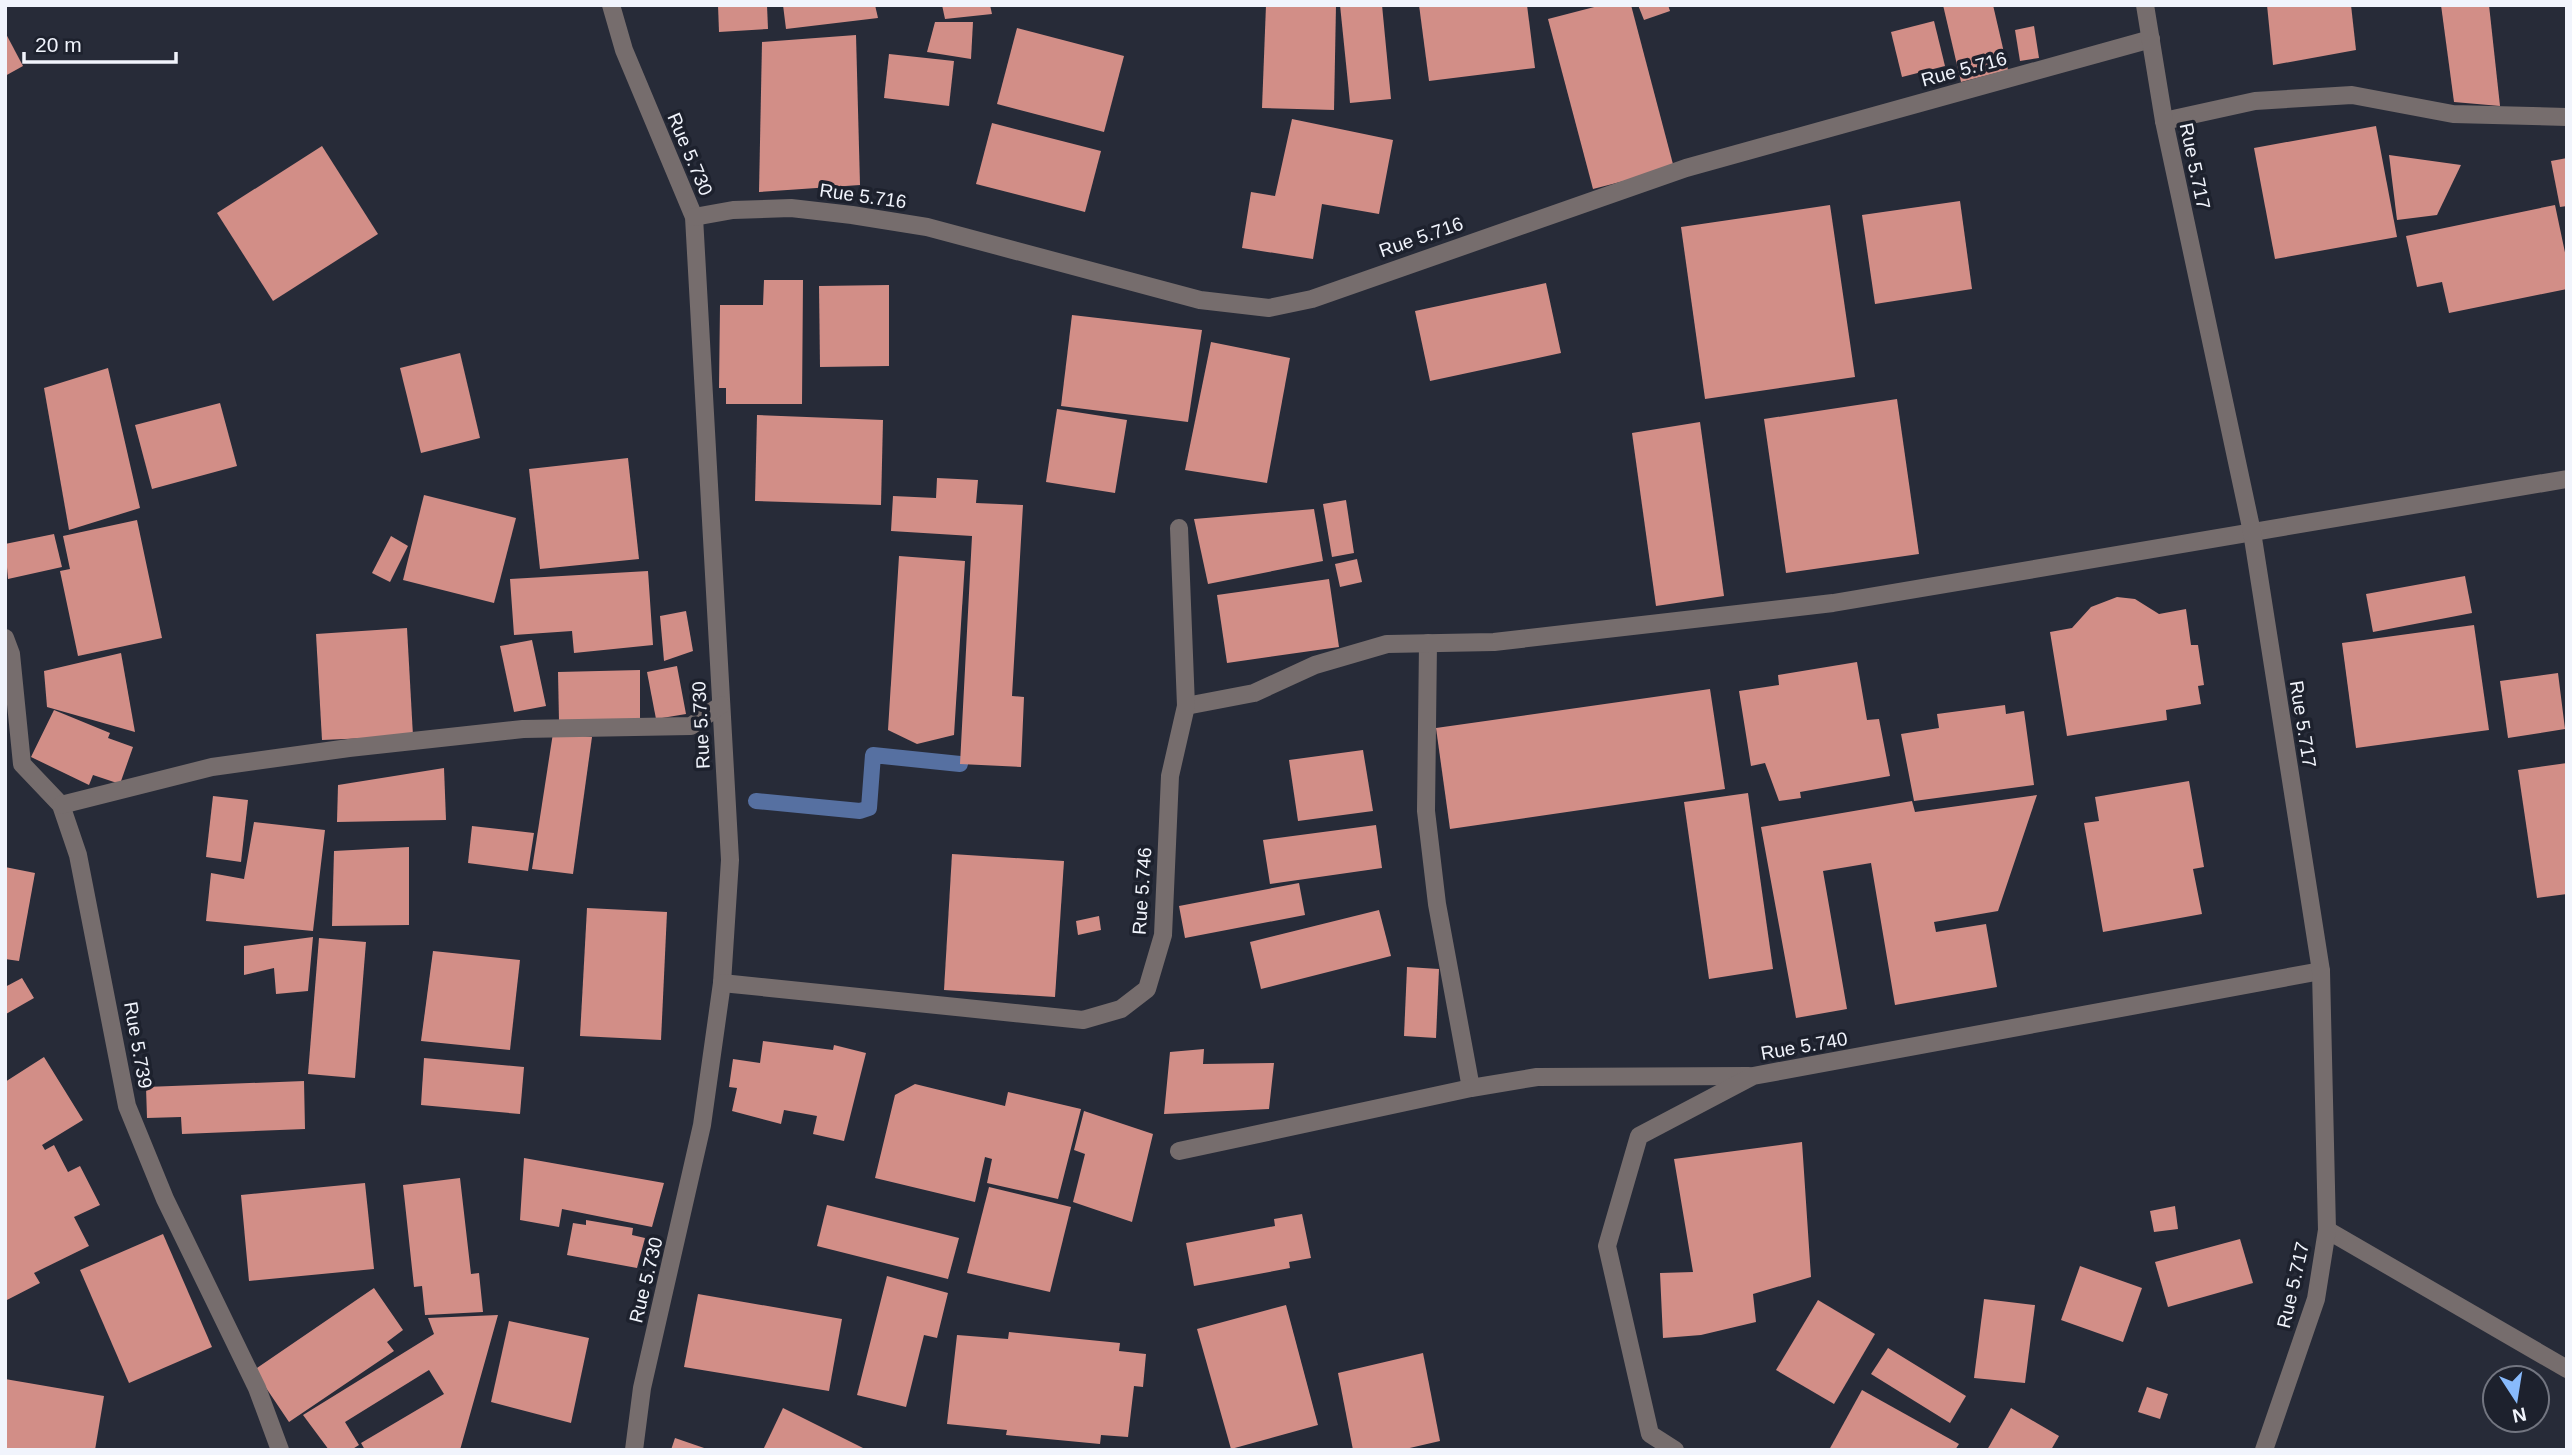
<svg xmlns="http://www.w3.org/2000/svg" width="2572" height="1455" viewBox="0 0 2572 1455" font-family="Helvetica,sans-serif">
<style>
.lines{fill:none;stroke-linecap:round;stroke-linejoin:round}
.stream{stroke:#5670a1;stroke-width:16}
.building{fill:#d28e87}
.minor{stroke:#766d6d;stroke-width:18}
.tertiary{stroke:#766d6d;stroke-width:18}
.labels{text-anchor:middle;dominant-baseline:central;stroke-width:7;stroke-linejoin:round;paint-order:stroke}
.street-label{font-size:19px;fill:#f1f4fc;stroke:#1d212d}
</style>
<rect width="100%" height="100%" fill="#272b38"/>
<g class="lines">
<!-- stream -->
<polyline class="stream" points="756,801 860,811 869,808 873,755 960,764"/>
</g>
<!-- building -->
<g class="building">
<polygon points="718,5 767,5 768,29 719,32"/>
<polygon points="783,5 875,5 878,18 786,29"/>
<polygon points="942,5 990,5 992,14 945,19"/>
<polygon points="1266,5 1336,5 1334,110 1262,108"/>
<polygon points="1340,5 1382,5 1391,99 1350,103"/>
<polygon points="1419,5 1527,5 1535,68 1429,81"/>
<polygon points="1602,5 1631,5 1674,168 1593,189 1548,19"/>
<polygon points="1638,5 1668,5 1670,11 1644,20"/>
<polygon points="1943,5 1993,5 2008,70 1961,82"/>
<polygon points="2267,5 2351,5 2356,50 2273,65"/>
<polygon points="2441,5 2489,5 2500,106 2454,102"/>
<polygon points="1934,21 1945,66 1902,77 1891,32"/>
<polygon points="935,22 973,22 971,59 927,52"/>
<polygon points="2034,26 2039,58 2020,61 2015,30"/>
<polygon points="1017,28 1124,56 1104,132 997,104"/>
<polygon points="5,32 23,66 5,76"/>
<polygon points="856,35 860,185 759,192 762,42"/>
<polygon points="889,54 954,61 949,106 884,98"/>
<polygon points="1292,119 1393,140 1379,214 1322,204 1313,259 1242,248 1251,192 1275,196"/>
<polygon points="992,123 1101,151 1085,212 976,184"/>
<polygon points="2376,126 2397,237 2275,259 2254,148"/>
<polygon points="322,146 378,234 273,301 217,213"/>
<polygon points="2389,155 2461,165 2437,215 2397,220"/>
<polygon points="2567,158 2567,206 2560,207 2551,161"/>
<polygon points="1960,201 1972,289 1875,304 1862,215"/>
<polygon points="1830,205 1855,377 1705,399 1681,227"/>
<polygon points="2555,205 2567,262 2567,289 2449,313 2442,282 2417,287 2406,236"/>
<polygon points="764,280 803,280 802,404 726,404 726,388 719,388 720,305 763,305"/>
<polygon points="1546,283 1561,353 1430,381 1415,311"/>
<polygon points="889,285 889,366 820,367 819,286"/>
<polygon points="1072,315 1202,330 1188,422 1061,406"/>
<polygon points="1211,342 1290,358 1267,483 1185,470"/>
<polygon points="460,353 480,438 421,453 400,368"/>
<polygon points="108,368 140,508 69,530 44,388"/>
<polygon points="1897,399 1919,554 1786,573 1764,419"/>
<polygon points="220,403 237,466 152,489 135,425"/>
<polygon points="1057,409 1127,420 1115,493 1046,482"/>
<polygon points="757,415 883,420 881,505 755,501"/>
<polygon points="1700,422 1724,596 1656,606 1632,433"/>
<polygon points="628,458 639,559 540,569 529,469"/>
<polygon points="937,478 978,480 976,503 1023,505 1012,696 1024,697 1021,767 960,764 972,536 891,531 893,496 936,498"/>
<polygon points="424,495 516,518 494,603 403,580"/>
<polygon points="1346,500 1354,553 1332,557 1323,504"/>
<polygon points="1314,509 1323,561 1208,584 1194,519"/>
<polygon points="137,520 162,638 78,656 60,571 70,569 63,536"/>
<polygon points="54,534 62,567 8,579 5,544"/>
<polygon points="391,536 408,546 390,582 372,573"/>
<polygon points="899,556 965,561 954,735 917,744 888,730"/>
<polygon points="1357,559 1362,582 1340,587 1335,564"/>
<polygon points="648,571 653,645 574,653 572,631 514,635 510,579"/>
<polygon points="2465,576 2472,613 2373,632 2366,594"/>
<polygon points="1329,579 1339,647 1227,663 1217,595"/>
<polygon points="2117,597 2135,599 2159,614 2186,609 2191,645 2198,645 2204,685 2198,686 2201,704 2166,710 2167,720 2067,736 2050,632 2072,628 2091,607"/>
<polygon points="686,611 693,651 664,661 660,616"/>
<polygon points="2474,625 2489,730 2356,748 2342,643"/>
<polygon points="407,628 413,736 322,740 316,634"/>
<polygon points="532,640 546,706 514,712 500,646"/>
<polygon points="121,653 135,732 47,707 44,671"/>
<polygon points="1857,662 1867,720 1879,719 1890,776 1800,792 1801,798 1779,801 1765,763 1751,766 1739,691 1779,685 1778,675"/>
<polygon points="677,666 686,714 656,719 647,672"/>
<polygon points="640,670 640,720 559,721 558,672"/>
<polygon points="2558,673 2565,729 2508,738 2500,681"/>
<polygon points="1710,689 1725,789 1450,829 1436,728"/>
<polygon points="2005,705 2006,714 2024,711 2034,785 1914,801 1901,734 1939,728 1937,714"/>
<polygon points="54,710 110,733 108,738 133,747 120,784 93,775 89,785 31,757"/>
<polygon points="553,733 592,737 573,874 532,869"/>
<polygon points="1363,750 1373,811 1298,821 1289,760"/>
<polygon points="2567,763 2567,894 2537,898 2518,770"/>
<polygon points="444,768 446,820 337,822 338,785"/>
<polygon points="2189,781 2204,867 2193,869 2202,914 2103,932 2084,823 2099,821 2095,797"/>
<polygon points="1748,793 1773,969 1709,979 1684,802"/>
<polygon points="2037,795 1998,911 1934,922 1936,932 1986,924 1997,987 1895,1005 1871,863 1823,871 1847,1009 1796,1018 1761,827 1912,801 1915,812"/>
<polygon points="213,796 248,800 241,862 206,857"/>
<polygon points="254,822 325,830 313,931 206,921 211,873 244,879"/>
<polygon points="1376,825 1382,868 1270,884 1263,840"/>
<polygon points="472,826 534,833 528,871 468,863"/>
<polygon points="409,847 409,925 332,926 334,851"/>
<polygon points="952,854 1064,861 1055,997 944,990"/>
<polygon points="5,867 35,873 19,961 5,959"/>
<polygon points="1299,883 1305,915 1185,938 1179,906"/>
<polygon points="587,908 667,912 661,1040 580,1036"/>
<polygon points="1379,910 1391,956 1261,989 1250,942"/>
<polygon points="1099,916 1101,930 1078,935 1076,921"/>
<polygon points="313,937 308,991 276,994 274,968 244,975 244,946"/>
<polygon points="319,938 366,942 355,1078 308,1074"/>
<polygon points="433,951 520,960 510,1050 421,1041"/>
<polygon points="1407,967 1439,969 1436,1038 1404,1036"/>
<polygon points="22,978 34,998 6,1014 5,987"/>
<polygon points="763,1041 833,1050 834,1045 866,1053 844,1141 813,1134 817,1116 784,1110 781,1124 732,1111 737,1088 729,1087 733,1059 760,1063"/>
<polygon points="1204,1049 1203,1064 1274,1063 1269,1109 1164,1114 1170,1052"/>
<polygon points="44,1057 83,1120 42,1145 45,1150 54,1145 68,1172 80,1166 100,1205 74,1217 89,1246 34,1273 40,1283 5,1301 5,1082"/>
<polygon points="424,1058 524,1067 520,1114 421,1105"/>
<polygon points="304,1081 305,1129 182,1134 181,1117 147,1118 146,1087"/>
<polygon points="915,1084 1005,1106 1008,1092 1081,1109 1058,1199 987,1183 992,1159 985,1157 975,1202 875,1178 895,1095"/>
<polygon points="1084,1111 1153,1134 1132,1222 1073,1202 1085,1154 1074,1150"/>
<polygon points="1802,1142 1811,1277 1753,1294 1756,1322 1701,1335 1663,1338 1660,1273 1693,1272 1674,1159"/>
<polygon points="524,1158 664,1183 652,1227 562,1209 559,1227 520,1220"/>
<polygon points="460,1178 471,1274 479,1273 483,1312 425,1315 422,1286 414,1287 403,1185"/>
<polygon points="365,1183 374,1269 249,1281 241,1195"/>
<polygon points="989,1187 1071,1207 1050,1292 967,1273"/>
<polygon points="827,1205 959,1238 948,1279 817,1246"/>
<polygon points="2175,1206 2178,1229 2154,1232 2150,1211"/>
<polygon points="1302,1214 1311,1258 1289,1262 1290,1268 1194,1286 1186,1243 1275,1226 1274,1219"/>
<polygon points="586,1220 633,1228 632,1235 645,1238 637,1268 567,1255 573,1223 586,1225"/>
<polygon points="163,1234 212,1347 129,1383 80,1270"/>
<polygon points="2240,1239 2253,1283 2168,1307 2155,1262"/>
<polygon points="2080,1266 2142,1288 2123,1342 2061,1320"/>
<polygon points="887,1276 948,1293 937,1338 924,1335 906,1407 857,1395"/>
<polygon points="374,1288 403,1330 387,1342 394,1351 289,1422 254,1370"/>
<polygon points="698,1294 842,1319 829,1391 684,1367"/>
<polygon points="1984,1299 2035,1305 2025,1383 1974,1378"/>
<polygon points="1818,1300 1875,1334 1834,1404 1776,1370"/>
<polygon points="1286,1305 1318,1425 1231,1449 1197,1329"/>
<polygon points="498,1315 460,1450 365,1450 361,1443 444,1394 429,1370 345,1422 359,1445 351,1450 329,1450 303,1415 434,1334 428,1318"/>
<polygon points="509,1321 589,1338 571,1423 491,1402"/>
<polygon points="1009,1332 1120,1343 1119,1351 1146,1354 1143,1387 1134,1386 1128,1437 1101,1435 1100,1444 1006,1435 1007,1430 947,1424 957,1335 1008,1339"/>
<polygon points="1888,1348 1966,1396 1950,1423 1871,1374"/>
<polygon points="1423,1353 1440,1441 1401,1450 1353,1450 1338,1373"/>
<polygon points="5,1379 104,1396 95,1450 5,1450"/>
<polygon points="2147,1387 2168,1394 2160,1419 2138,1412"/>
<polygon points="1862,1390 1959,1444 1955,1450 1829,1450"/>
<polygon points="783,1408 867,1450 763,1450"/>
<polygon points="2011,1408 2059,1436 2051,1450 1987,1450"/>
<polygon points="675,1438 707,1449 707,1450 671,1450"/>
</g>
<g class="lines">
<!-- minor -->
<g class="minor">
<polyline points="611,5 624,50 694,217 730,860 722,983 702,1125 642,1388 634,1450"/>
<polyline points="2164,121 2255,101 2352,95 2453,114 2567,117"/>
<polyline points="694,217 733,210 791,208 852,215 927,227 1200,300 1269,308 1312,299 1686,168 2151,39"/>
<polyline points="5,638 11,654 22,764 61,805 78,855 127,1106 165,1199 257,1388 280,1450"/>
<polyline points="1428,643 1426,811 1437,904 1471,1088"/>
<polyline points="1186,706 1254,693 1315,665 1387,644 1494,642 1833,603 2567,479"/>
<polyline points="61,805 212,767 349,748 523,729 691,726 721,705"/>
<polyline points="722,983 1083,1020 1121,1009 1147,989 1163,935 1170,776 1186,706 1179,528"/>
<polyline points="1179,1151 1471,1088 1537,1077 1749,1076"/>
<polyline points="2327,1230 2567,1369"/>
<polyline points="1675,1450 1650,1434 1607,1246 1639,1136 1753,1076 2321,971"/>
</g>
<!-- tertiary -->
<polyline class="tertiary" points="2145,5 2164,121 2252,532 2321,971 2327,1230 2316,1299 2264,1450"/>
</g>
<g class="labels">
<!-- street labels -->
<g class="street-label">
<text transform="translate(1964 69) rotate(-15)">Rue 5.716</text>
<text transform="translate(690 154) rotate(67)">Rue 5.730</text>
<text transform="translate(2195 166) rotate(78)">Rue 5.717</text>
<text transform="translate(863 196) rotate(8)">Rue 5.716</text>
<text transform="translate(1421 237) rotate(-19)">Rue 5.716</text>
<text transform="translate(2303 724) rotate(81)">Rue 5.717</text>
<text transform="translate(701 725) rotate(-93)">Rue 5.730</text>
<text transform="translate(1142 891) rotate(-86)">Rue 5.746</text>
<text transform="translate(138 1045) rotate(80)">Rue 5.739</text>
<text transform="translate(1804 1046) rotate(-10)">Rue 5.740</text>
<text transform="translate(646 1280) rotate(-76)">Rue 5.730</text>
<text transform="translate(2293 1285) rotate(-77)">Rue 5.717</text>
</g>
</g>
<!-- border -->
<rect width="2572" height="1455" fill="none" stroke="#f1f4fc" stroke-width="14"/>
<!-- north arrow -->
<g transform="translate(2516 1399) rotate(168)"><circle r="33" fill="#1d212d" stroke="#727580" stroke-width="2"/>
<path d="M0-5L12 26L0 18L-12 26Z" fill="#88bafc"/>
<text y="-10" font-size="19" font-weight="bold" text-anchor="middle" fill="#f1f4fc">N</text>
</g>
<!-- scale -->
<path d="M24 52v10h152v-10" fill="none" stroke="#f1f4fc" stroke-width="3.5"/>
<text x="35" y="52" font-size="21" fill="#f1f4fc" stroke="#1d212d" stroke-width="5" paint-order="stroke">20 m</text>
</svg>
